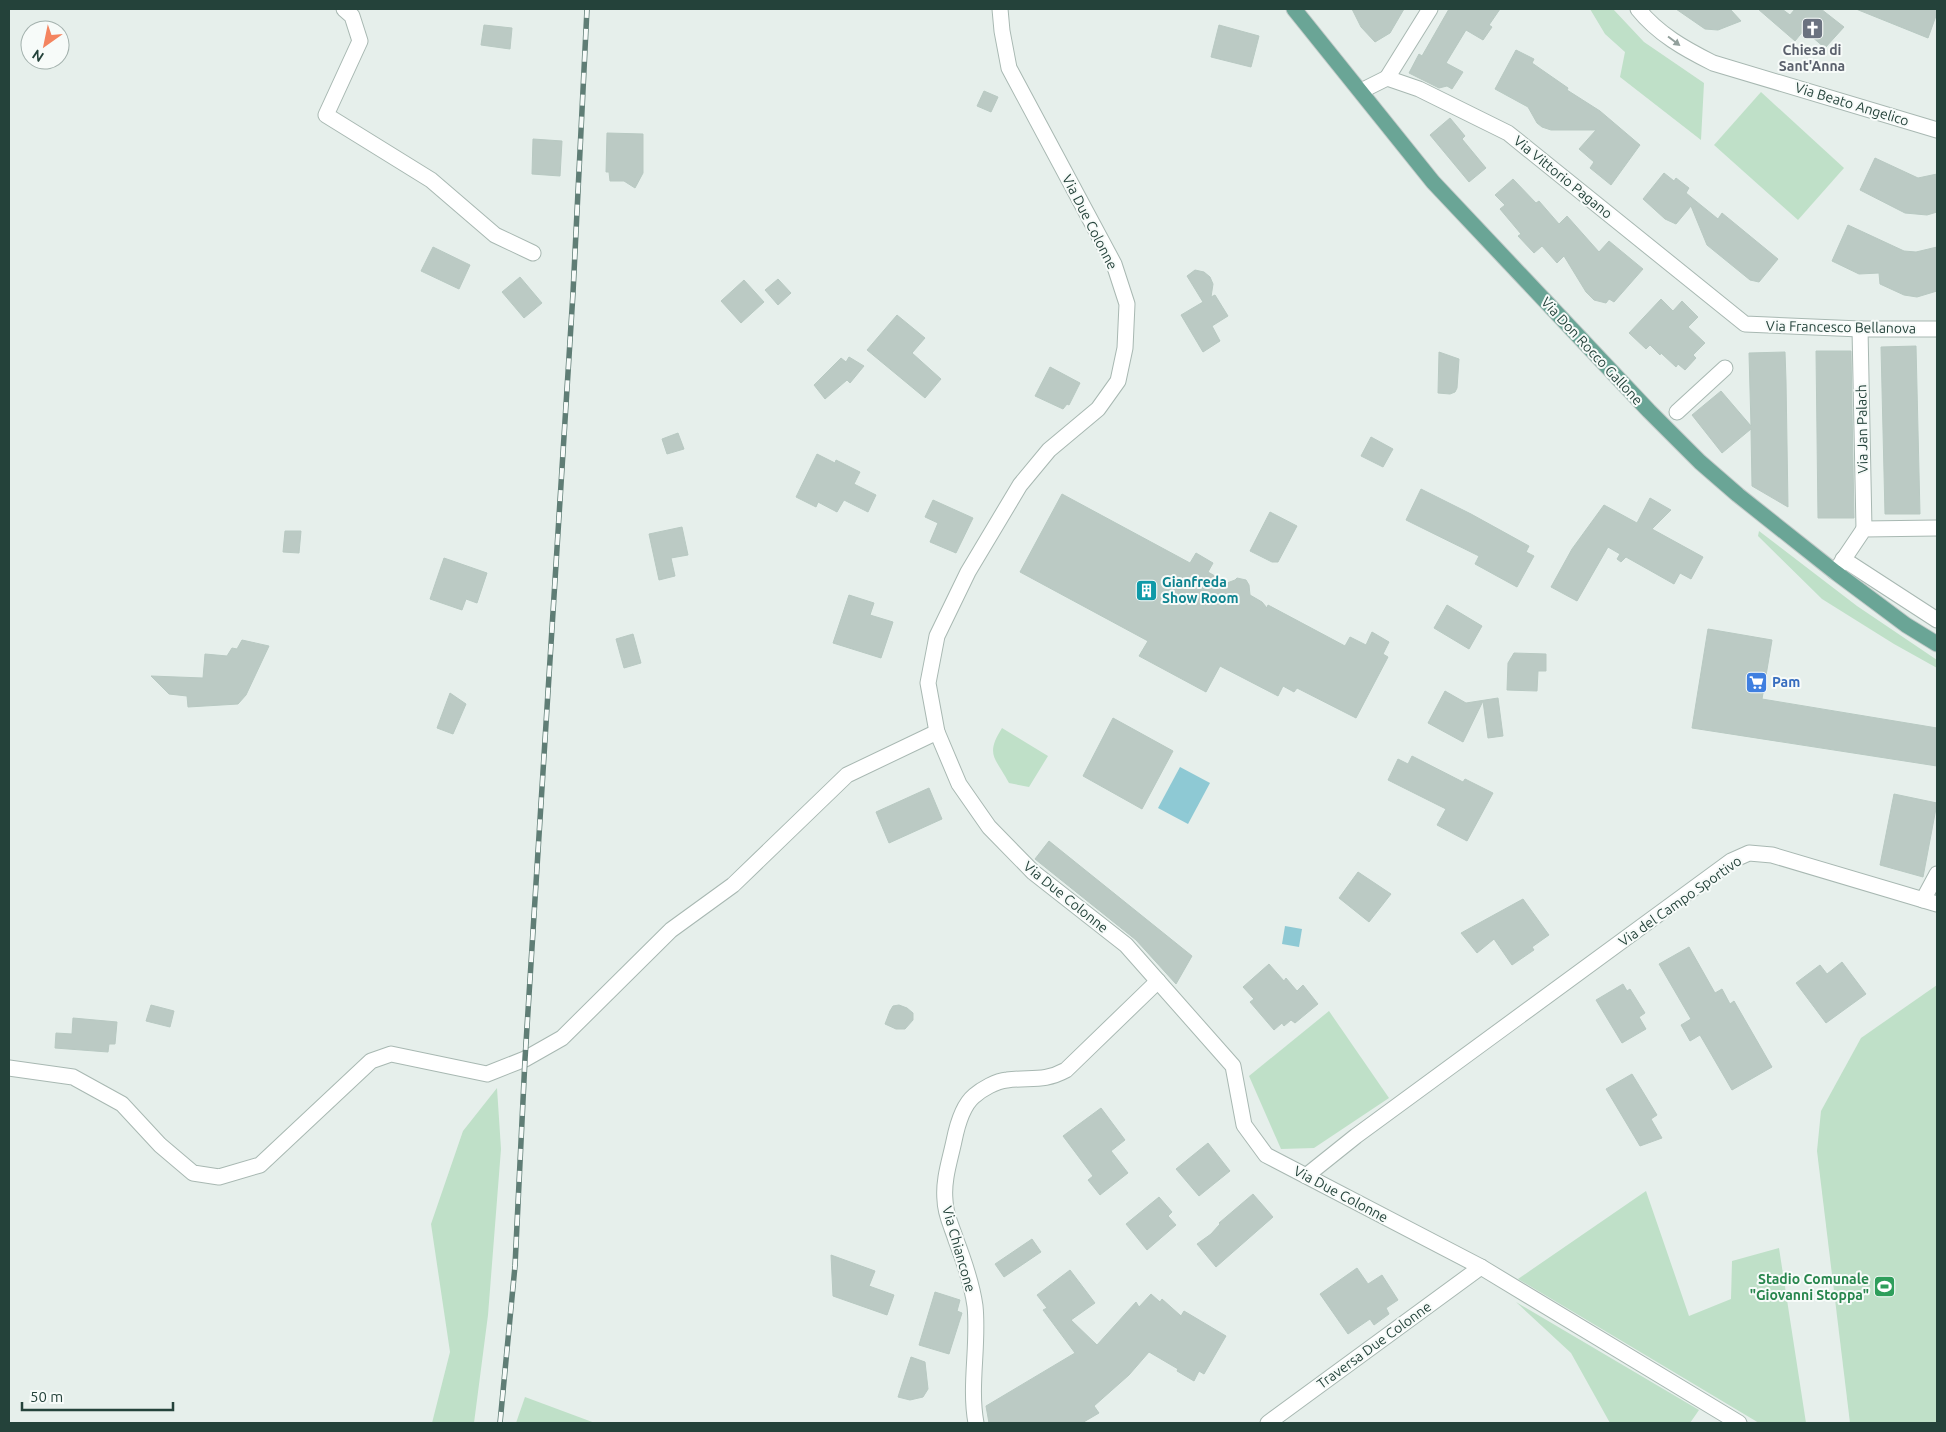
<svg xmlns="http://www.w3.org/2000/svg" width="1946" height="1432" viewBox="0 0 1946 1432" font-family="Ubuntu,sans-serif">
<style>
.green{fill:#bfe0c8}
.water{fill:#8ec9d4}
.building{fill:#bbcac4;stroke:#b8c9c2}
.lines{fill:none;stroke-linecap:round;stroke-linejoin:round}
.minor-casing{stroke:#a8b8b2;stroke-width:17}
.major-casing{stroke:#c2cac8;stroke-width:17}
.minor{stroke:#fff;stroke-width:15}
.major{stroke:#6aa596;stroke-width:15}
.rail-casing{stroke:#5f7d75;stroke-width:5.5}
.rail{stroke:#f7fbf9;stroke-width:4;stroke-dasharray:11;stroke-linecap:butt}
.oneway{fill:#92a09c}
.labels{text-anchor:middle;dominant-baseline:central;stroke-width:4;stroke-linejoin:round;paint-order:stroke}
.worship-label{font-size:14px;font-weight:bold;fill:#5b616d;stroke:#f7fbf9}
.street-label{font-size:14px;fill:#24423a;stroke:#f7fbf9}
.culture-label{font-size:14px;font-weight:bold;fill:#0d838f;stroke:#f7fbf9;text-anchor:start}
.shop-label{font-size:14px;font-weight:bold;fill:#366cbe;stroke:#f7fbf9;text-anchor:start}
.leisure-label{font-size:14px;font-weight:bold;fill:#27864d;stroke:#f7fbf9;text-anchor:end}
</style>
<rect width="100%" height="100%" fill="#e6efeb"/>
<!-- green -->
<g class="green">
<polygon points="1590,9 1613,9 1644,42 1704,83 1701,140 1620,77 1625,52 1605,34"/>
<polygon points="1761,92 1844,168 1798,220 1714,145"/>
<polygon points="1759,531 1857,606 1937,660 1937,668 1894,644 1822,599 1758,536"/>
<path d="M1002,728L1048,756L1029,787L1009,783C995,757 985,755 1002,728Z"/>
<polygon points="1937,985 1937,1423 1850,1423 1817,1151 1821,1111 1861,1038"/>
<polygon points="1329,1011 1389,1098 1314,1148 1281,1149 1249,1076"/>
<polygon points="497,1088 501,1149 488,1315 474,1423 432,1423 450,1352 431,1224 463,1131"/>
<polygon points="1646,1191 1689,1316 1731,1299 1732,1261 1779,1248 1806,1423 1759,1423 1518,1279"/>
<polygon points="1516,1302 1699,1410 1690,1423 1610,1423 1571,1353"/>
<polygon points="525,1397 595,1423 516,1423"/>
</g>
<!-- water -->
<g class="water">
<polygon points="1180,767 1210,783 1188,824 1158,808"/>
<polygon points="1285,926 1302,929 1299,947 1282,944"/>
</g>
<!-- building -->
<g class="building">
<polygon points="1352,9 1404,9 1390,33 1375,42 1361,27"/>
<polygon points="1449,9 1500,9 1489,25 1492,27 1483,40 1466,30 1446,63 1463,72 1452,89 1447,86 1439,88 1409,73 1419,54 1422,56"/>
<polygon points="1676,9 1730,9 1741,21 1718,30 1705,29"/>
<polygon points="1758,9 1782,9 1790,15 1795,9 1821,9 1844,27 1825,48 1804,30 1795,41"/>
<polygon points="1856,9 1937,9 1937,13 1928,38"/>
<polygon points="484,25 512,28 510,49 481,45"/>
<polygon points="1219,25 1259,36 1251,67 1211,57"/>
<polygon points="1516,50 1534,59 1532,63 1568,88 1567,90 1600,111 1640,145 1611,185 1590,168 1594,162 1579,149 1596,130 1551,130 1542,127 1537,123 1528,107 1495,89"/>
<polygon points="984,91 998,97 991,112 977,106"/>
<polygon points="1450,118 1465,136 1462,139 1486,168 1469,182 1430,135"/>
<polygon points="607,133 643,134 643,173 635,188 624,181 610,181 609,172 606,172"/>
<polygon points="533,139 562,141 560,176 532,174"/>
<polygon points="1875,158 1918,178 1937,174 1937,212 1927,215 1905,213 1860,190"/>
<polygon points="1664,173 1674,181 1676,178 1689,188 1686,193 1718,219 1722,213 1778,259 1759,282 1750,280 1707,245 1691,206 1676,224 1665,219 1643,199"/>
<polygon points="1513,179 1536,203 1539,201 1559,224 1567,216 1599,252 1609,241 1643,269 1614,302 1609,299 1606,303 1594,300 1586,292 1564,256 1557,263 1542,246 1534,253 1518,236 1521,234 1500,209 1505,205 1495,195"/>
<polygon points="1848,225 1904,251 1916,252 1937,247 1937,291 1917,297 1904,295 1880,284 1879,273 1859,274 1832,261"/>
<polygon points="433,247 470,265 459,289 421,271"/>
<polygon points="1195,270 1204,272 1210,277 1213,284 1211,297 1215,295 1228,316 1212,326 1220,341 1203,352 1181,315 1203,302 1187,276"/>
<polygon points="520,277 542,303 524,318 502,292"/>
<polygon points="778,279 791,293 778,305 765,290"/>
<polygon points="744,280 764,302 741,323 721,301"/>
<polygon points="1661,299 1673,311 1682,301 1698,317 1688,327 1705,343 1693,355 1696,358 1685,370 1678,364 1676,367 1661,353 1660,355 1650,345 1646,349 1629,333"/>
<polygon points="897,315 925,338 912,353 941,379 925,398 867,350"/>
<polygon points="1916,346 1920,514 1885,514 1881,347"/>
<polygon points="1816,351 1851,351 1854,518 1818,518"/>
<polygon points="1439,352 1459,359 1457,388 1455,392 1450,394 1438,393"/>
<polygon points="1785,352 1786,381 1788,507 1752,486 1751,429 1722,453 1692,415 1721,391 1751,426 1749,353"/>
<polygon points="849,357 864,366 850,383 847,380 825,399 814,385 841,358 846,362"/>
<polygon points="1050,367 1080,383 1069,405 1067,404 1063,409 1035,396"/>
<polygon points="678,433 684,449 667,454 662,439"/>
<polygon points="1371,437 1393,449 1383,467 1361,456"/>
<polygon points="817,454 835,463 836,460 860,472 854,484 876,495 868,512 844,500 837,512 818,502 816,507 796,497"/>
<polygon points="1421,489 1471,514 1529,546 1526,552 1534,556 1517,587 1475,564 1479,556 1406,520"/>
<polygon points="1062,494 1190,563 1196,553 1213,563 1208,572 1227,583 1235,580 1237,578 1246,580 1249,585 1250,595 1262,602 1267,608 1268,605 1345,646 1350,637 1366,645 1372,632 1389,642 1383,654 1388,657 1356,718 1297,688 1294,692 1283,686 1278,696 1220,666 1206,692 1139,656 1148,641 1020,572"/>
<polygon points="1650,498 1671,510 1652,529 1703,557 1691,579 1680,573 1674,584 1626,557 1621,562 1617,559 1620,554 1608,547 1577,601 1551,587 1572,549 1604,505 1637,523"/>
<polygon points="933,500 973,518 956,553 930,542 938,523 925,517"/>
<polygon points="1270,512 1297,526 1278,562 1272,562 1250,551"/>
<polygon points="682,527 688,555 671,558 675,576 659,580 649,534"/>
<polygon points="285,531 301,531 299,553 283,552"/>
<polygon points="444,558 487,573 477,603 466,599 462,610 430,599"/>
<polygon points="849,595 874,603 870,615 893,622 881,658 833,643"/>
<polygon points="1447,605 1482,626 1469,649 1434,628"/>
<polygon points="1708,629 1772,640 1762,699 1937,728 1937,766 1692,728"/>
<polygon points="633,634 641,663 624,668 616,639"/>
<polygon points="242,640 269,646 246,695 238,704 188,707 187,696 169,694 151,676 203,678 205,654 227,656 232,648 237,649"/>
<polygon points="1514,653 1546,654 1546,671 1538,671 1537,691 1507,690 1508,663"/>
<polygon points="1445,691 1466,703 1498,698 1503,736 1488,738 1483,701 1463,742 1428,723"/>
<polygon points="450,693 466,704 453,734 437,728"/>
<polygon points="1113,718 1173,751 1142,809 1083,776"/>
<polygon points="1412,756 1463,782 1465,779 1493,793 1467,841 1437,825 1446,809 1388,780 1398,759 1408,764"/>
<polygon points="929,788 942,819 889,843 876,812"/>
<polygon points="1894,794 1937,803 1923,877 1880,865"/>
<polygon points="1049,841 1192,956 1176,984 1136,940 1035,859"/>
<polygon points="1358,872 1391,894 1369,922 1339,898"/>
<polygon points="1523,899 1549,935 1532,947 1534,950 1512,965 1494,939 1477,953 1461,933"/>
<polygon points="1689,947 1715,993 1722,989 1730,1004 1734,1001 1772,1067 1732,1090 1700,1035 1690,1041 1681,1025 1691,1019 1659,964"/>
<polygon points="1842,962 1866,994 1826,1023 1796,983 1820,965 1827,974"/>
<polygon points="1269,964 1284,981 1286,978 1297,991 1303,985 1318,1004 1295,1023 1291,1020 1284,1026 1282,1023 1274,1030 1250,1002 1254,999 1243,987"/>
<polygon points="1623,984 1627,991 1630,989 1645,1013 1639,1017 1646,1029 1622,1043 1596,1000"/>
<polygon points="151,1005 174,1011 170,1027 146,1021"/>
<polygon points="899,1005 907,1008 913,1013 913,1020 905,1029 896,1029 885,1024 890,1011 893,1006"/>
<polygon points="73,1018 117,1022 115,1044 109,1044 108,1052 55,1048 56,1033 72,1034"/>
<polygon points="1632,1074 1657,1115 1651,1119 1662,1138 1640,1146 1606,1089"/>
<polygon points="1101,1108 1125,1140 1111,1151 1128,1173 1100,1195 1088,1180 1093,1176 1063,1136"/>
<polygon points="1208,1143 1230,1171 1199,1196 1176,1169"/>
<polygon points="1253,1194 1273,1217 1216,1267 1197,1244 1211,1234 1220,1224 1219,1223"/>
<polygon points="1159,1197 1172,1212 1168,1216 1176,1225 1147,1250 1126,1224"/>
<polygon points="1032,1239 1041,1252 1004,1277 995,1264"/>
<polygon points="831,1255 875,1271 869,1286 894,1295 887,1315 833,1296"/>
<polygon points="1357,1268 1368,1284 1382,1275 1398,1300 1386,1308 1389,1314 1374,1325 1370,1319 1348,1334 1320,1294"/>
<polygon points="1070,1270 1095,1303 1071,1320 1097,1345 1136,1302 1139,1307 1151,1294 1160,1302 1162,1299 1181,1316 1184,1311 1226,1336 1204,1374 1199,1371 1194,1381 1177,1371 1178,1369 1149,1352 1129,1375 1094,1406 1099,1413 1082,1423 989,1423 986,1406 1075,1353 1043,1310 1047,1308 1037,1295"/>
<polygon points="935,1292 960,1300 957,1311 962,1313 949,1354 919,1345"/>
<polygon points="911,1357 925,1362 928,1389 923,1397 910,1400 898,1397"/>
</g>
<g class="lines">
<defs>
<g id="minor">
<polyline points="344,9 352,16 360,41 326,115 431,180 495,235 533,253"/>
<polyline points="1000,9 1002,31 1009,68 1114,264 1127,304 1125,348 1118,381 1098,409 1049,450 1020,485 968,572 937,636 928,683 937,732 959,784 989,827 1033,872 1126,945 1233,1066 1244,1125 1266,1155 1481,1267 1739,1423"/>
<path d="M1638,9C1658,34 1685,49 1713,63L1937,130"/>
<polyline points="1387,78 1430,9"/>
<polyline points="1361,91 1387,78 1419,89 1508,133 1745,324 1860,329 1937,329"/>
<polyline points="1860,329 1864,529"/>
<polyline points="1677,412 1725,368"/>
<polyline points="1843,559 1937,620"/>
<polyline points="1835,572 1864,529 1937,528"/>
<polyline points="1923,900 1937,874"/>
<polyline points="9,1068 73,1077 122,1104 160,1145 193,1173 219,1177 260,1165 371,1061 391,1054 487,1074 525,1059 562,1038 671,930 733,885 847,775 937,732"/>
<polyline points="1306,1176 1356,1136 1731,861 1749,853 1772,855 1937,904"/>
<path d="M976,1423C969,1385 979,1345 975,1306C972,1284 964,1261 956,1240C952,1227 945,1214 945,1200C943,1180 950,1160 954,1141C957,1126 962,1106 974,1096C982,1089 996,1081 1007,1080C1031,1077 1044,1082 1066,1070L1158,981"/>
<polyline points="1268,1423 1481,1267"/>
</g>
<polyline id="major" points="1294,9 1433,182 1649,411 1700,462 1738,495 1835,572 1906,625 1937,644"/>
</defs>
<!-- minor casing -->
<use href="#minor" class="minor-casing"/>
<!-- major casing -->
<use href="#major" class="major-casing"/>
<!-- minor -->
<use href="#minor" class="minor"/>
<!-- major -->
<use href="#major" class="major"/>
<defs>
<polyline id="rail" points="500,1423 515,1266 525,1059 573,293 587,9"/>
</defs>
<!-- rail casing -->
<use href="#rail" class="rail-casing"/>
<!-- rail -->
<use href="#rail" class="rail"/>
</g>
<!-- one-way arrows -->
<defs><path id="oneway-solid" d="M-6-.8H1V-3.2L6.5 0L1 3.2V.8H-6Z" transform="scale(1.25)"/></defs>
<use class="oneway" href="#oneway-solid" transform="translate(1674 41) rotate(37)"/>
<!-- icons -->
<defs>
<symbol id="church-square" viewBox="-11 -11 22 22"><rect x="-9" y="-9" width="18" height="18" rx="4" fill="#6b7280" stroke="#f7fbf9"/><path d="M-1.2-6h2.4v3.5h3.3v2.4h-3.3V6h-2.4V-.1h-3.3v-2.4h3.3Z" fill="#fff"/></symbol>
<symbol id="building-square" viewBox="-11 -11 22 22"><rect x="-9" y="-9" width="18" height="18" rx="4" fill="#0f9aa8" stroke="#f7fbf9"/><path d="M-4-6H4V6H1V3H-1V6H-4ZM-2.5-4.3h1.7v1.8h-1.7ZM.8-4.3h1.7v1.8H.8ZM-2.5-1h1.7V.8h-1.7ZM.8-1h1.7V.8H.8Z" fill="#fff"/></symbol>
<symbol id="supermarket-square" viewBox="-11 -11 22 22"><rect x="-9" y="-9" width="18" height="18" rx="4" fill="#3f7fe0" stroke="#f7fbf9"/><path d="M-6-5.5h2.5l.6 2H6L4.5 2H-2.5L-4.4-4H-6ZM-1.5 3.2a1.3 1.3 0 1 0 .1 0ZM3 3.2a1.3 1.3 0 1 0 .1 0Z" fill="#fff"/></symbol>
<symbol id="stadium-square" viewBox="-11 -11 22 22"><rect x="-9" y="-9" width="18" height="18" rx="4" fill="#2e9e5b" stroke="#f7fbf9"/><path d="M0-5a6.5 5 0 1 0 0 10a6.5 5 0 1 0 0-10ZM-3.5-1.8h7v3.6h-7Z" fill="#fff"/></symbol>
</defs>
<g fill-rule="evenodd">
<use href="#church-square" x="1800" y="16" width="25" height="25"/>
<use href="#building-square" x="1134" y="578" width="25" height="25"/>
<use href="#supermarket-square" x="1744" y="670" width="25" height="25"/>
<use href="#stadium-square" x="1872" y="1274" width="25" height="25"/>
</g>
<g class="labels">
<!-- worship labels -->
<g class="worship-label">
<text x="1812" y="50">Chiesa di<tspan x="1812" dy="16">Sant'Anna</tspan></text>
</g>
<!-- street labels -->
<g class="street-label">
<text transform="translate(1852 104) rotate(17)">Via Beato Angelico</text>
<text transform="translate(1563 177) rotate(39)">Via Vittorio Pagano</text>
<text transform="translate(1090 222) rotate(63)">Via Due Colonne</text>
<text transform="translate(1841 327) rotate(1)">Via Francesco Bellanova</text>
<text transform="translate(1592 351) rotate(47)">Via Don Rocco Gallone</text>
<text transform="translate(1862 429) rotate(-91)">Via Jan Palach</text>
<text transform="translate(1066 897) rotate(39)">Via Due Colonne</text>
<text transform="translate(1680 901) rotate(-35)">Via del Campo Sportivo</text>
<text transform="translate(1341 1194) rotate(28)">Via Due Colonne</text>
<text transform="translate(959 1249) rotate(74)">Via Chiancone</text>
<text transform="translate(1374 1345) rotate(-36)">Traversa Due Colonne</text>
</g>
<!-- culture labels -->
<g class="culture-label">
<text x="1162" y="582">Gianfreda<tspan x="1162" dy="16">Show Room</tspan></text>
</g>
<!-- shop labels -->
<g class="shop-label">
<text x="1772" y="682">Pam</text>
</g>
<!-- leisure labels -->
<g class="leisure-label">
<text x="1869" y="1279">Stadio Comunale<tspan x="1869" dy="16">"Giovanni Stoppa"</tspan></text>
</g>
</g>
<!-- border -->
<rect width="1946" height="1432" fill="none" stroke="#24423a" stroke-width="20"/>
<!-- north arrow -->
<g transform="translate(45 45) rotate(213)"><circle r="24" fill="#f7fbf9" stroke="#a3b1ad"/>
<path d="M0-4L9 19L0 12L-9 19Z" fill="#f4845f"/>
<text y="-8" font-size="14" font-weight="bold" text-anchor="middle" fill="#24423a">N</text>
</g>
<!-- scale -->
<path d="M22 1402v8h151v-8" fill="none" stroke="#24423a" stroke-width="2.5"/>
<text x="30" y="1402" font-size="15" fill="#24423a" stroke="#f7fbf9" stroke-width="4" paint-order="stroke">50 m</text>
</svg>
